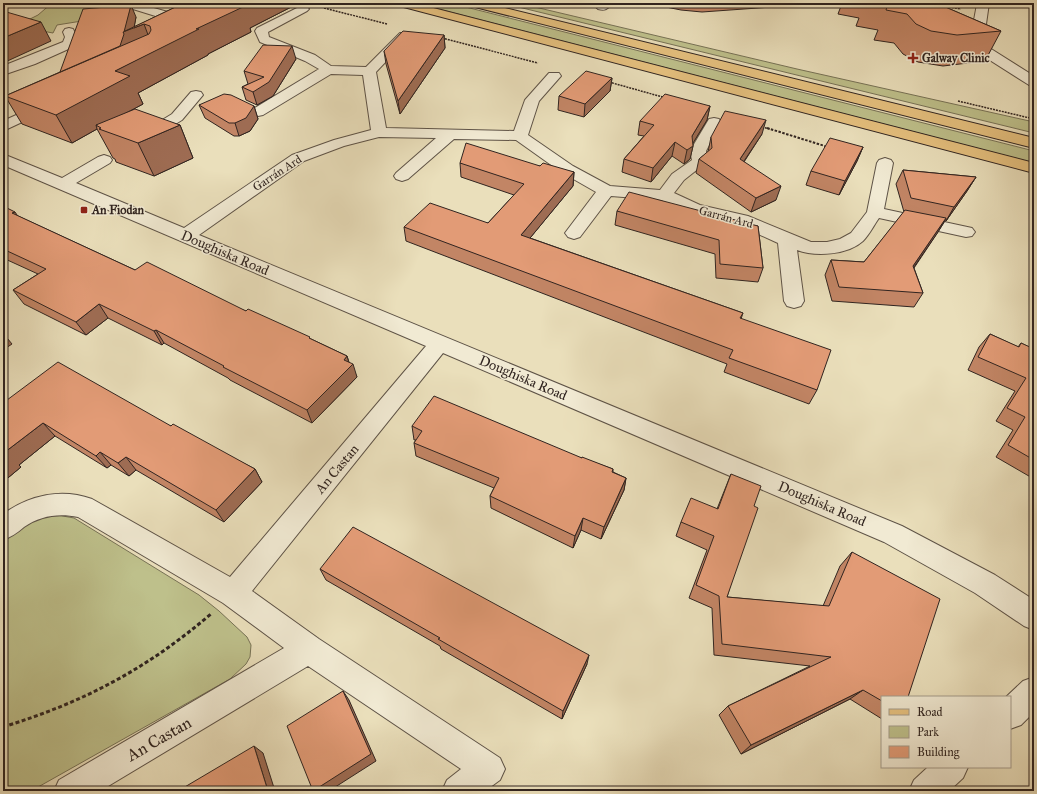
<svg xmlns="http://www.w3.org/2000/svg" width="1037" height="794" viewBox="0 0 1037 794" font-family="'IM FELL Great Primer',serif">
<style>
.green{fill:#bec08b;stroke:#777256}
.lines{fill:none;stroke-linecap:round;stroke-linejoin:round}
.minor-casing{stroke:#5e5347;stroke-width:2}
.major-casing{stroke:#302420;stroke-width:2}
.path-far2{stroke:#302420;stroke-width:1.5;stroke-dasharray:2 1;stroke-linecap:butt}
.path-far1{stroke:#302420;stroke-width:2;stroke-dasharray:2.5 1.5;stroke-linecap:butt}
.path{stroke:#302420;stroke-width:3;stroke-dasharray:4 2.5;stroke-linecap:butt}
.minor{fill:#f1ead3;fill-rule:evenodd}
.major{fill:#e5c07e;fill-rule:evenodd}
.wall{fill:#c28565;stroke:#302420}
.shaded-wall{fill:#9e6c53;stroke:#302420}
.building{fill:#e29b76;stroke:#302420}
.poi-dot{fill:#8f2418;stroke:#f1ead3;stroke-width:1.5}
.labels{text-anchor:middle;dominant-baseline:central;stroke-width:3;stroke-linejoin:round;paint-order:stroke}
.far-poi-label{font-size:12px;font-weight:bold;fill:#302420;stroke:#f1ead3;text-anchor:start}
.far-street-label{font-size:12px;fill:#302420;stroke:#f1ead3}
.street-label{font-size:14px;fill:#302420;stroke:#f1ead3}
.near-street-label{font-size:17px;fill:#302420;stroke:#f1ead3}
</style>
<rect width="100%" height="100%" fill="#eadfbb"/>
<filter id="stains"><feTurbulence type="fractalNoise" baseFrequency=".005" numOctaves="4"/><feColorMatrix values="0 0 0 0 .2 0 0 0 0 .09 0 0 0 0 .02 0 0 0 .5 -.17"/></filter>
<radialGradient id="worn" r=".72"><stop offset=".6" stop-color="#630" stop-opacity="0"/><stop offset="1" stop-color="#630" stop-opacity=".3"/></radialGradient>
<!-- green -->
<g class="green">
<polygon points="52,3 62,3 119,15 57,25 53,33 26,28 28,20 38,15"/>
<polygon points="415,3 450,3 1034,151 1034,163"/>
<polygon points="502,3 518,3 797,69 1034,122 1034,133"/>
<path d="M57,515L74,518L199,595L219,611L247,637L251,645L250,657L246,664L230,679L31,791H3V541C20,526 34,518 57,515Z"/>
</g>
<g class="lines">
<defs>
<g id="minor">
<polygon points="118,3 136,3 182,16 184,19 182,22 178,23 120,5"/>
<path d="M599,3H612C608,9 605,11 598,9L596,7Z"/>
<path d="M977,3H989L984,38L988,47L1034,76V86L1029,85L977,52C968,38 975,19 977,3Z"/>
<path d="M303,5L307,7L309,9L307,11L268,32L269,37L315,55L331,66L366,67L400,33H408L410,36L376,72L386,128L514,131L525,100L549,73H559L561,76L539,101L528,135L573,166L610,186L660,190L672,174L692,160L690,151L709,119L714,118L719,119L721,122L706,151L708,161L684,180L674,193L700,205L748,216L811,242H827L840,239L851,233L867,212L877,163L879,160L885,158L891,160L893,163L884,209L972,228L975,232L972,236L966,237L879,218C874,225 869,235 863,241C848,255 815,257 797,250L804,301L801,306L794,308L787,306L784,301L778,243L736,224L689,213L661,200L611,196L580,237L574,239L568,237L565,233L596,192L561,172L516,140L454,139L408,179L402,181L396,179L394,176L396,173L436,138L379,137L344,146L304,161L199,235L902,526L995,575L1034,600V630L1024,626L975,593L884,542L443,353L252,591L319,639L500,758L505,769L500,780L485,791H442L447,780L461,769L308,666L100,791H54L59,780L284,648L223,603L78,517C58,513 40,516 24,527C17,533 11,537 3,540V514C30,495 61,488 92,499L230,577L426,346L3,165V154L62,178L98,157L104,155L110,157L112,160L110,163L76,183L184,228L292,155L334,140L371,130L363,75L331,74L263,115L258,116L253,115L251,112L253,109L319,69L305,61L260,42L255,31L257,28Z"/>
<polygon points="69,28 73,29 77,37 73,47 35,64 3,75 3,66 63,42 65,37 63,32 65,29"/>
<polygon points="196,91 201,92 203,95 182,120 151,139 146,141 141,139 138,136 141,133 172,114 191,92"/>
<polygon points="45,102 50,103 52,106 50,109 3,131 3,121"/>
<polygon points="1034,677 1034,712 1021,725 1010,729 1010,697 1006,697 1023,681"/>
<polygon points="928,767 968,767 963,778 949,791 909,791 914,780"/>
</g>
<g id="major">
<polygon points="394,3 414,3 1034,163 1034,173 396,5"/>
<polygon points="465,3 485,3 1034,138 1034,148 467,5"/>
</g>
</defs>
<!-- minor casing -->
<use href="#minor" class="minor-casing"/>
<!-- major casing -->
<use href="#major" class="major-casing"/>
<!-- path-far2 -->
<g class="path-far2">
<polyline points="943,6 961,9"/>
<polyline points="324,8 387,24"/>
<polyline points="442,38 538,63"/>
<polyline points="609,82 666,98"/>
<polyline points="958,101 1034,119"/>
<polyline points="762,127 770,129"/>
</g>
<!-- path-far1 -->
<polyline class="path-far1" points="767,128 828,147"/>
<!-- path -->
<path class="path" d="M3,727C84,702 147,669 212,613"/>
<!-- minor -->
<use href="#minor" class="minor"/>
<!-- major -->
<use href="#major" class="major"/>
</g>
<!-- wall -->
<g class="wall">
<polygon points="184,3 299,3 250,28 251,32 208,54 208,55 138,93 143,104 124,114 180,125 193,158 154,176 116,162 115,159 113,158 97,129 72,143 22,124 5,96 60,72 136,17 134,27"/>
<polygon points="657,3 788,3 786,6 702,12 681,10 666,7"/>
<polygon points="823,3 944,3 943,6 1001,31 985,61 943,66 918,62 903,54 894,43 874,40 878,30 856,26 859,18 838,14 841,6"/>
<polygon points="444,35 445,48 400,114 386,64 384,51"/>
<polygon points="296,59 273,96 257,105 246,100 242,87 248,84 244,71"/>
<polygon points="612,78 610,91 584,117 558,110 559,96"/>
<polygon points="199,105 254,106 258,119 250,131 239,136 234,136 205,118"/>
<polygon points="710,106 707,120 693,143 693,146 690,159 684,164 672,156 651,182 622,172 624,159 644,136 638,135 640,121"/>
<polygon points="762,134 744,162 776,200 751,212 696,173 699,159 708,152 711,137"/>
<polygon points="863,147 857,161 839,195 806,185 811,171"/>
<polygon points="460,163 540,166 574,172 573,186 530,238 743,313 741,319 817,390 809,404 724,372 727,364 406,241 404,227 488,223 514,195 461,177"/>
<polygon points="903,170 976,177 967,191 946,221 945,221 938,232 914,268 923,293 914,307 832,301 825,275 831,260 864,262 904,212 896,184"/>
<polygon points="3,206 18,216 135,270 246,311 311,339 347,356 349,362 357,377 312,423 230,380 228,378 164,343 162,345 108,318 86,335 24,304 13,290 38,274 3,258"/>
<polygon points="617,211 758,226 763,268 758,282 716,278 715,254 615,225"/>
<polygon points="990,334 1018,347 1021,343 1029,347 1034,340 1034,479 996,457 1013,430 996,421 1015,391 968,370 979,347"/>
<polygon points="3,403 171,426 255,469 262,482 224,522 136,470 129,476 111,465 107,468 55,436 19,465 21,467 3,482"/>
<polygon points="412,426 582,458 613,469 613,472 626,478 624,490 601,539 581,530 573,548 491,508 490,496 494,488 416,456 414,443 416,440 414,440"/>
<polygon points="731,474 754,506 727,597 823,606 840,566 852,552 882,697 882,719 850,699 741,754 719,715 728,706 810,666 714,655 712,608 689,598 707,550 676,536 681,522 717,509"/>
<polygon points="320,569 587,664 562,719 441,649 440,646 326,580"/>
</g>
<!-- shaded-wall -->
<g class="shaded-wall">
<polygon points="240,3 299,3 250,28 251,32 208,54 208,55 138,93 143,104 100,127 96,125 97,129 72,143 56,115 115,71 196,29"/>
<polygon points="131,5 136,17 134,28 144,24 154,51 59,75 123,32"/>
<polygon points="41,22 51,41 3,63 3,38"/>
<polygon points="444,35 445,48 400,114 398,101"/>
<polygon points="292,46 296,59 273,96 257,105 253,92"/>
<polygon points="612,78 610,91 584,117 585,104"/>
<polygon points="254,106 258,119 250,131 239,136 235,123"/>
<polygon points="710,106 707,120 690,148 693,146 690,159 684,164 687,150 692,136"/>
<polygon points="766,120 762,134 736,173 740,159"/>
<polygon points="180,125 193,158 154,176 138,143"/>
<polygon points="675,142 672,156 651,182 653,168"/>
<polygon points="863,147 857,161 839,195 845,181"/>
<polygon points="574,172 573,186 521,249 521,235"/>
<polygon points="976,177 967,191 946,221 954,207"/>
<polygon points="781,186 776,200 751,212 756,198"/>
<polygon points="15,212 24,225 12,213"/>
<polygon points="946,218 938,232 905,280 913,266"/>
<polygon points="99,304 108,318 86,335 76,322"/>
<polygon points="156,330 164,343 162,345 154,331"/>
<polygon points="3,333 12,344 3,350"/>
<polygon points="347,356 350,367 353,364 357,377 312,423 307,410 344,360"/>
<polygon points="43,423 55,436 19,465 21,467 3,482 3,458 5,452"/>
<polygon points="100,452 111,465 107,468 96,456"/>
<polygon points="126,457 136,470 129,476 118,463"/>
<polygon points="255,469 262,482 224,522 216,510"/>
<polygon points="626,478 624,490 601,539 604,527"/>
<polygon points="583,518 581,530 573,548 575,536"/>
<polygon points="589,655 587,664 562,719 563,711"/>
<polygon points="863,690 850,699 741,754 751,745"/>
<polygon points="343,691 349,700 376,761 329,791 314,791"/>
<polygon points="254,746 263,753 275,791 268,791"/>
</g>
<!-- building -->
<g class="building">
<polygon points="184,3 240,3 236,4 243,7 196,29 199,29 115,71 130,76 56,115 5,96 149,34 151,30 150,26 144,24 123,32"/>
<polygon points="888,3 944,3 943,6 1001,31 957,35 931,31 916,24 907,14 886,10"/>
<polygon points="131,5 124,32 123,32 124,34 120,46 60,72 83,9"/>
<polygon points="3,11 41,22 3,38"/>
<polygon points="403,31 444,35 398,101 384,51"/>
<polygon points="263,45 292,46 269,82 253,92 242,87 264,77 244,71"/>
<polygon points="586,71 612,78 585,104 559,96"/>
<polygon points="224,94 231,95 254,106 246,118 235,123 229,123 199,105"/>
<polygon points="665,94 710,106 692,136 693,146 687,150 675,142 653,168 624,159 654,125 640,121"/>
<polygon points="135,109 180,125 138,143 99,129 101,128 96,125"/>
<polygon points="725,111 766,120 740,159 781,186 756,198 699,159 712,148 711,137"/>
<polygon points="830,138 863,147 845,181 811,171"/>
<polygon points="466,143 540,166 543,163 574,172 521,235 743,313 740,318 831,350 817,390 729,358 733,350 404,227 430,203 488,223 524,184 460,163"/>
<polygon points="903,170 976,177 954,207 911,198"/>
<polygon points="629,192 758,226 763,268 720,264 719,240 617,211"/>
<polygon points="3,206 15,212 12,213 135,270 147,262 246,311 248,309 310,337 309,338 347,356 344,360 353,364 307,410 223,367 224,366 156,330 154,331 99,304 76,322 13,290 46,269 3,249"/>
<polygon points="905,210 946,218 913,266 923,293 839,287 831,260 864,262"/>
<polygon points="990,334 1019,347 1021,343 1032,348 1034,344 1034,460 1008,445 1025,417 1007,408 1026,378 978,357"/>
<polygon points="58,362 171,426 173,424 255,469 216,510 126,457 118,463 100,452 96,456 43,423 5,452 8,454 3,458 3,403"/>
<polygon points="434,396 582,458 582,457 613,469 612,472 626,478 604,527 583,518 575,536 490,496 499,478 414,443 422,431 412,426"/>
<polygon points="731,474 761,486 754,506 758,508 727,597 829,606 852,552 940,599 908,697 882,697 882,701 863,690 751,745 728,706 831,657 722,644 719,596 696,585 714,536 681,522 691,498 718,509"/>
<polygon points="353,527 589,655 563,711 438,639 440,638 320,569"/>
<polygon points="343,691 371,754 313,791 287,726"/>
<polygon points="254,746 268,791 178,791"/>
<polygon points="586,788 588,791 582,791"/>
</g>
<!-- markers -->
<g class="poi-dot">
<path d="M911 52h4v4h4v4h-4v4h-4v-4h-4v-4h4z"/>
<rect x="80" y="206" width="8" height="8" rx="2"/>
</g>
<g class="labels">
<!-- far-poi labels -->
<g class="far-poi-label">
<text x="922" y="58">Galway Clinic</text>
<text x="92" y="210">An Fiodan</text>
</g>
<!-- far-street labels -->
<g class="far-street-label">
<text transform="translate(277 173) rotate(-33)">Garrán Ard</text>
<text transform="translate(726 217) rotate(15)">Garrán Ard</text>
</g>
<!-- street labels -->
<g class="street-label">
<text transform="translate(225 253) rotate(23)">Doughiska Road</text>
<text transform="translate(523 378) rotate(23)">Doughiska Road</text>
<text transform="translate(337 469) rotate(-50)">An Castan</text>
<text transform="translate(822 504) rotate(23)">Doughiska Road</text>
</g>
<!-- near-street labels -->
<g class="near-street-label">
<text transform="translate(159 739) rotate(-30)">An Castan</text>
</g>
</g>
<!-- margin -->
<rect width="1037" height="794" fill="none" stroke="#eadfbb" stroke-width="16"/>
<rect x="4" y="4" width="1029" height="786" fill="none" stroke="#302420" stroke-width="2"/>
<rect x="8" y="8" width="1021" height="778" fill="none" stroke="#302420"/>
<!-- legend -->
<rect x="881" y="696" width="130" height="72" fill="#f1ead3" stroke="#a49b8b"/>
<rect x="889" y="709" width="20" height="6" fill="#e5c07e" stroke="#a49b8b"/>
<text x="917" y="716" font-size="12" fill="#302420">Road</text>
<rect x="889" y="726" width="20" height="12" fill="#bec08b" stroke="#a49b8b"/>
<text x="917" y="736" font-size="12" fill="#302420">Park</text>
<rect x="889" y="746" width="20" height="12" fill="#e29b76" stroke="#a49b8b"/>
<text x="917" y="756" font-size="12" fill="#302420">Building</text>
<rect width="100%" height="100%" filter="url(#stains)"/>
<rect width="100%" height="100%" fill="url(#worn)"/>
</svg>
